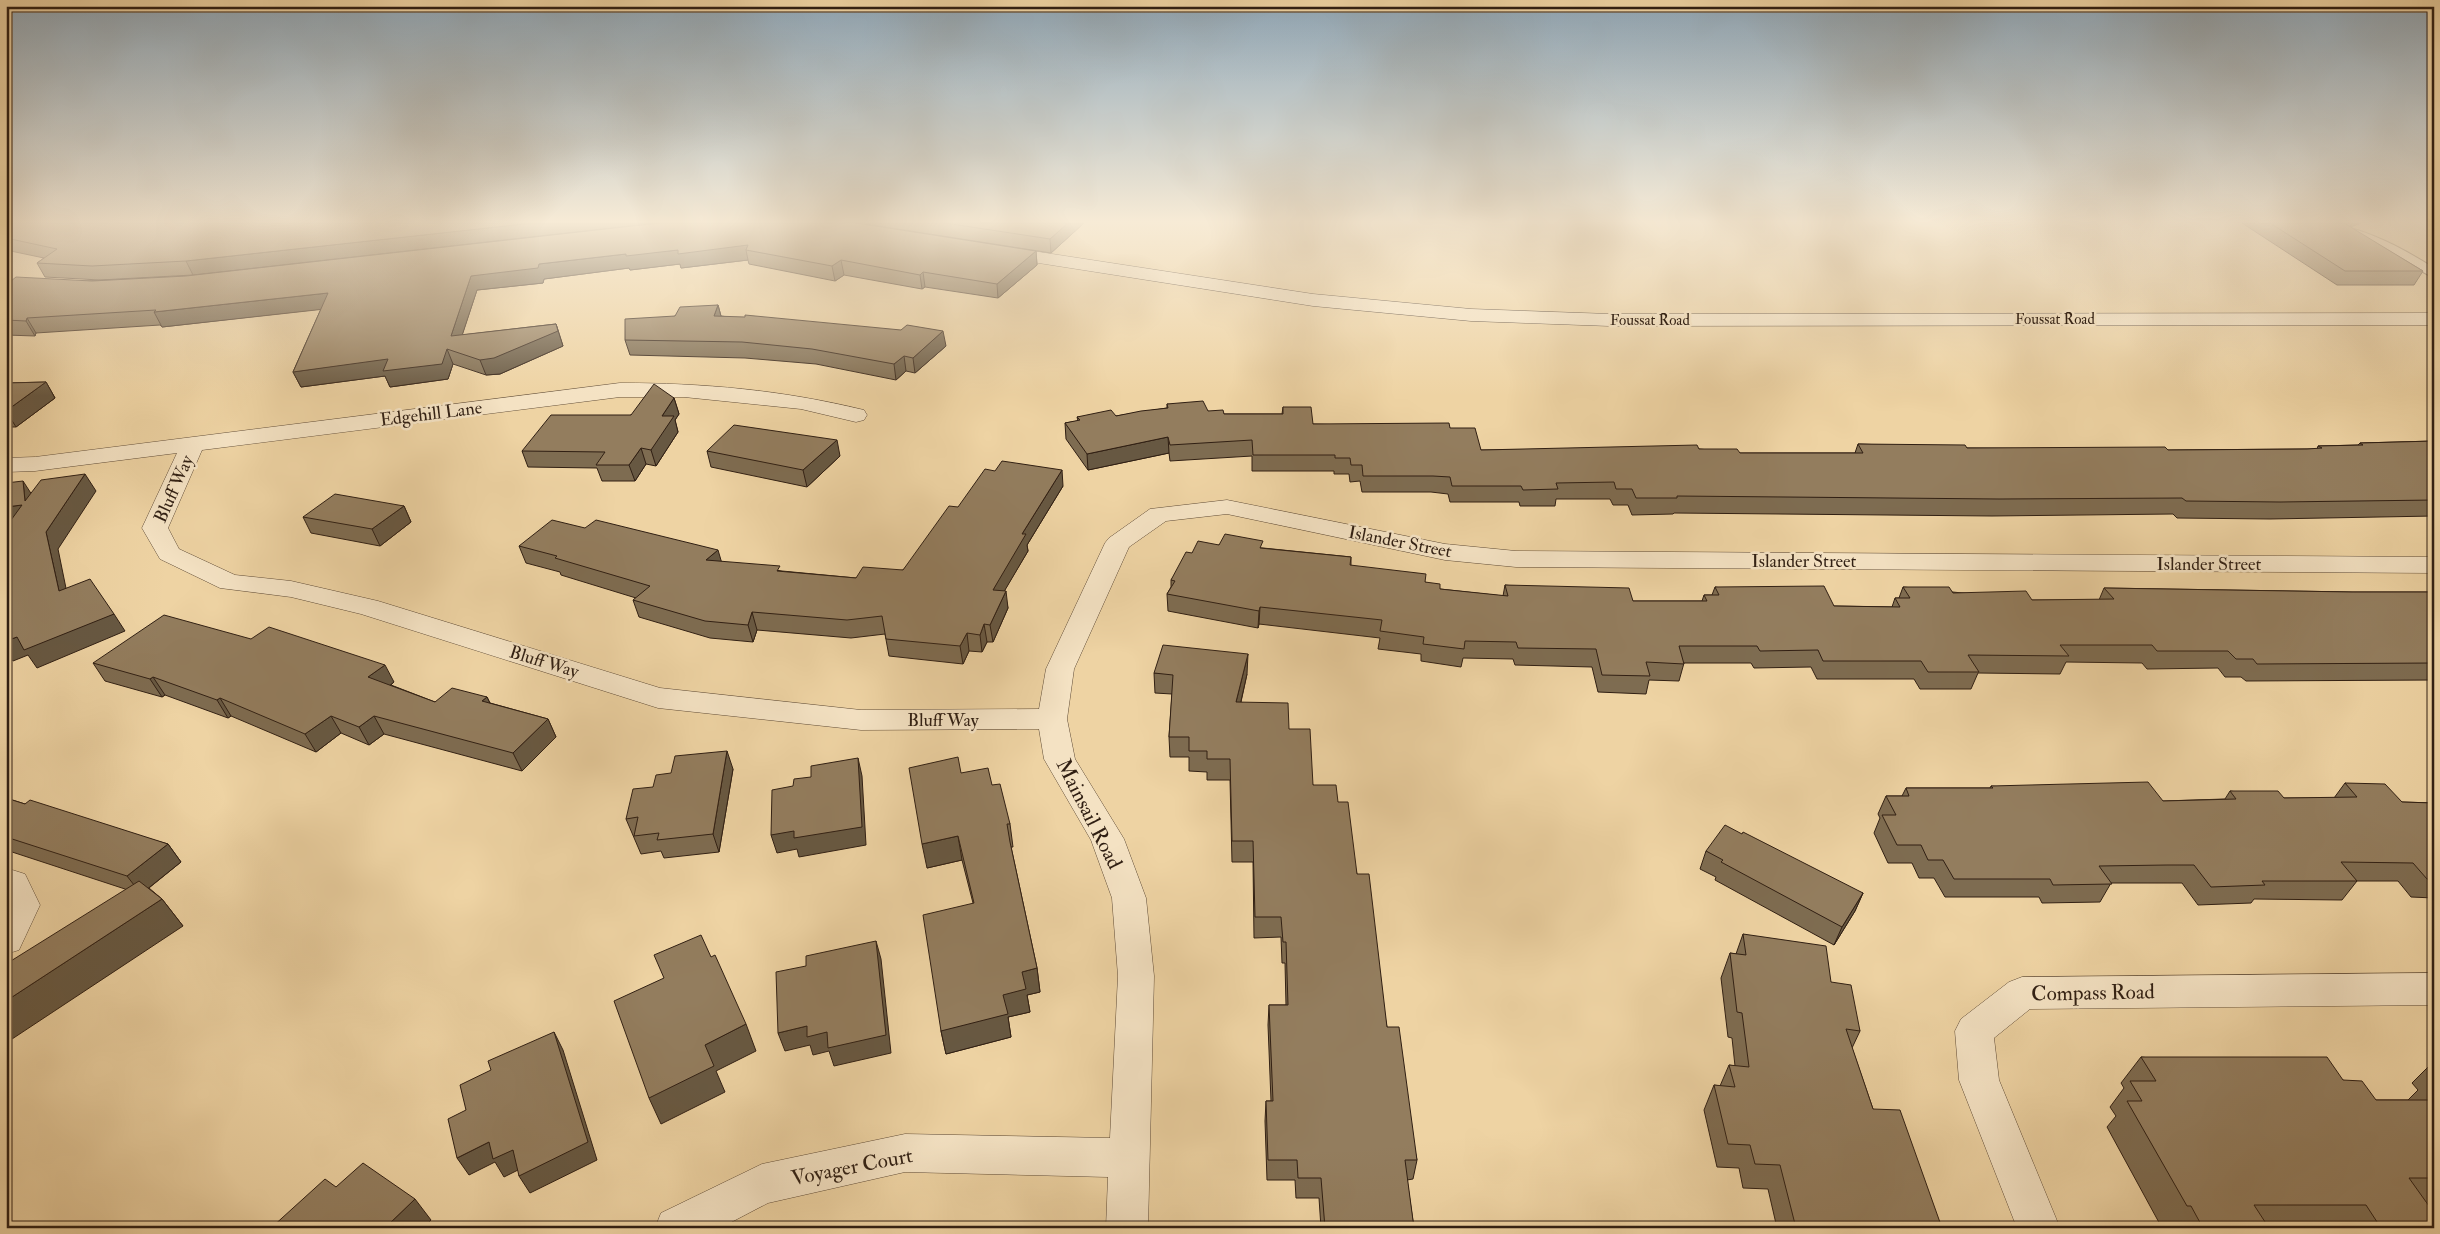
<svg xmlns="http://www.w3.org/2000/svg" width="2440" height="1234" viewBox="0 0 2440 1234" font-family="'IM FELL Double Pica',serif">
<style>
.lines{fill:none;stroke-linecap:round;stroke-linejoin:round}
.service-casing{stroke:#604c37;stroke-width:2}
.minor-casing{stroke:#604c37;stroke-width:1}
.secondary-casing{stroke:#301f13;stroke-width:1}
.service{fill:#f4e2c3;fill-rule:evenodd}
.minor{fill:#f4e2c3;fill-rule:evenodd}
.secondary{fill:#f4e2c3;fill-rule:evenodd}
.wall{fill:#7e6c51;stroke:#301f13}
.shaded-wall{fill:#675842;stroke:#301f13}
.building{fill:#937d5e;stroke:#301f13}
.labels{text-anchor:middle;dominant-baseline:central;stroke-width:5;stroke-linejoin:round;paint-order:stroke}
.far-street-label{font-size:15px;fill:#301f13;stroke:#f4e2c3}
.street-label{font-size:18px;fill:#301f13;stroke:#f4e2c3}
.near-street-label{font-size:21px;fill:#301f13;stroke:#f4e2c3}
</style>
<rect width="100%" height="100%" fill="#eed3a3"/>
<filter id="stains"><feTurbulence type="fractalNoise" baseFrequency=".004" numOctaves="4"/><feColorMatrix values="0 0 0 0 .2 0 0 0 0 .09 0 0 0 0 .02 0 0 0 .5 -.17"/></filter>
<radialGradient id="worn" r=".72"><stop offset=".6" stop-color="#630" stop-opacity="0"/><stop offset="1" stop-color="#630" stop-opacity=".3"/></radialGradient>
<g class="lines">
<defs>
<path id="service" d="M2335,224C2372,232 2402,248 2434,268V278L2370,243L2330,231L2329,228L2330,225Z"/>
<g id="minor">
<path d="M620,383C704,383 782,390 864,410L867,415L864,420L856,422L801,409L684,397H620L202,450L168,528L179,549L235,575L291,581L378,601L660,688L861,710L1039,709L1046,669L1105,543L1109,538L1150,509L1227,500L1445,544L1516,551L2434,557V573L1516,567L1445,560L1227,514L1166,521L1129,547L1074,669L1067,719L1075,759L1124,839L1146,898L1154,976L1148,1228H1106L1108,1177L905,1172L768,1203L720,1228H655L661,1213L762,1164L905,1134L1110,1138L1118,976L1112,898L1091,840L1044,759L1039,729L861,730L658,708L361,614L291,597L220,588L160,559L142,528L177,453L35,471L6,472V458L35,457Z"/>
<polygon points="6,868 25,874 40,905 19,950 6,954"/>
<polygon points="2434,973 2434,1005 2030,1009 1994,1038 1999,1080 2060,1228 2017,1228 1959,1080 1955,1031 1961,1019 2009,982 2022,977"/>
</g>
<polygon id="secondary" points="1000,246 1313,294 1471,309 1610,314 2434,313 2434,325 1610,326 1471,321 1313,306 994,256 991,252 994,248"/>
</defs>
<!-- service casing -->
<use href="#service" class="service-casing"/>
<!-- minor casing -->
<use href="#minor" class="minor-casing"/>
<!-- secondary casing -->
<use href="#secondary" class="secondary-casing"/>
<!-- service -->
<use href="#service" class="service"/>
<!-- minor -->
<use href="#minor" class="minor"/>
<!-- secondary -->
<use href="#secondary" class="secondary"/>
</g>
<!-- wall -->
<g class="wall">
<polygon points="6,223 656,223 193,275 100,280 45,277 37,263 44,258 6,250"/>
<polygon points="659,223 1036,251 1037,265 998,298 925,287 922,289 844,275 835,281 749,264 748,260 681,268 680,264 630,270 629,268 544,279 543,283 477,290 462,335 556,324 563,346 500,374 486,375 453,364 448,379 390,387 385,376 301,387 293,372 321,309 162,327 160,325 36,333 35,336 6,335 6,285 186,276"/>
<polygon points="859,223 1084,223 1051,253"/>
<polygon points="2242,223 2361,223 2350,227 2349,227 2423,271 2414,285 2337,285"/>
<polygon points="718,305 721,316 946,346 915,373 906,371 896,380 816,364 745,358 630,355 625,340 675,316"/>
<polygon points="46,382 55,398 16,427 6,427 6,383"/>
<polygon points="674,398 679,414 675,420 678,432 656,466 646,464 635,481 602,481 597,468 528,467 522,451 631,415"/>
<polygon points="1167,404 1224,414 1282,414 1283,407 1313,424 1450,428 1481,450 1699,449 1740,453 1855,453 1858,444 1967,448 2168,450 2307,449 2317,449 2318,446 2358,445 2360,443 2434,441 2434,516 2270,519 2177,518 2173,514 1992,516 1674,513 1673,514 1632,515 1628,505 1613,505 1610,499 1556,499 1555,506 1520,506 1519,502 1450,502 1448,494 1431,492 1362,492 1360,481 1350,482 1349,474 1334,474 1334,471 1252,471 1252,456 1170,461 1169,453 1088,470 1066,439 1065,423 1078,421 1077,417 1116,416 1167,408"/>
<polygon points="707,451 840,456 807,487 711,467"/>
<polygon points="1063,486 1027,545 1028,551 1004,591 1008,608 993,642 987,642 982,652 969,651 963,664 889,656 885,634 851,638 757,630 753,642 710,638 639,617 633,600 636,598 561,575 560,572 526,563 519,546 722,562 782,571 856,578 903,570 958,507"/>
<polygon points="404,506 411,522 380,546 311,533 303,517"/>
<polygon points="1219,545 1263,548 1351,557 1351,566 1425,582 1440,589 1503,596 1505,585 1633,601 1702,601 1704,595 1712,595 1715,587 1834,606 1892,607 1895,598 1899,598 1903,587 2032,600 2099,600 2104,588 2352,592 2434,592 2434,680 2246,681 2241,677 2225,677 2218,668 2147,669 2142,663 2066,662 2060,674 1978,673 1971,689 1920,689 1914,679 1817,679 1811,667 1754,668 1751,663 1684,663 1679,681 1649,680 1646,694 1598,692 1592,667 1515,665 1513,659 1463,658 1461,667 1421,661 1421,654 1378,649 1380,638 1259,624 1258,628 1168,611 1167,594 1171,587 1171,580 1192,553"/>
<polygon points="93,663 394,682 391,685 435,702 487,697 490,703 548,719 556,737 522,771 384,734 369,745 341,733 316,752 231,716 228,718 165,695 162,697 105,681"/>
<polygon points="1154,673 1247,674 1241,702 1289,729 1313,785 1338,802 1357,874 1387,1027 1417,1160 1413,1179 1407,1180 1414,1228 1321,1228 1319,1198 1296,1198 1295,1180 1267,1180 1265,1121 1266,1101 1271,1101 1268,1025 1269,1005 1286,1005 1285,963 1282,963 1281,937 1254,938 1253,862 1232,862 1230,780 1207,780 1207,772 1189,771 1189,757 1170,757 1169,737 1172,694 1155,693"/>
<polygon points="733,769 719,852 664,858 661,851 641,854 626,819 653,787"/>
<polygon points="2345,783 2402,802 2434,803 2434,898 2411,897 2398,881 2356,881 2357,881 2342,900 2254,899 2251,903 2198,905 2182,883 2111,883 2100,902 2042,903 2039,897 1945,897 1934,878 1919,878 1912,863 1888,863 1874,833 1880,818 1878,814 1886,796 1902,796 1906,788 1990,788 1991,786 2163,801 2225,799 2230,791 2284,798 2334,798"/>
<polygon points="992,785 1010,824 1013,847 1011,847 1037,968 1040,992 1027,995 1030,1012 1008,1017 1011,1037 946,1054 941,1031 973,903 962,860 927,868"/>
<polygon points="6,798 25,804 168,844 181,862 149,888 162,899 183,926 125,889 6,850"/>
<polygon points="1706,851 1863,893 1855,911 1834,945 1715,880 1716,877 1700,869"/>
<polygon points="1743,934 1831,982 1860,1031 1852,1048 1873,1109 1942,1228 1777,1228 1768,1189 1743,1188 1739,1168 1717,1167 1704,1110 1714,1085 1720,1086 1729,1065 1735,1066 1732,1038 1728,1037 1721,978 1730,953 1736,954"/>
<polygon points="2141,1057 2343,1080 2376,1100 2408,1100 2418,1090 2412,1083 2434,1061 2434,1204 2427,1204 2434,1228 2162,1228 2107,1127 2116,1116 2110,1107 2124,1088 2121,1083"/>
</g>
<!-- shaded-wall -->
<g class="shaded-wall">
<polygon points="533,223 656,223 193,275 186,261"/>
<polygon points="1068,223 1084,223 1051,253 1050,239"/>
<polygon points="2352,223 2361,223 2350,227"/>
<polygon points="748,245 746,250 748,260 681,268 680,264 630,270 629,268 544,279 543,283 477,290 457,351 451,336 471,276 539,264 626,254"/>
<polygon points="1036,251 1037,265 998,298 997,284"/>
<polygon points="841,260 844,275 835,281 832,266"/>
<polygon points="923,272 925,287 922,289 920,275"/>
<polygon points="328,293 334,308 162,327 154,312"/>
<polygon points="718,305 722,320 714,316"/>
<polygon points="27,318 36,333 35,336 26,321"/>
<polygon points="556,324 563,346 500,374 486,375 480,360"/>
<polygon points="943,331 946,346 915,373 913,358"/>
<polygon points="447,349 453,364 448,379 390,387 385,376 301,387 293,372"/>
<polygon points="904,356 906,371 896,380 894,364"/>
<polygon points="46,382 55,398 16,427 6,411"/>
<polygon points="674,398 679,414 675,420 678,432 656,466 651,450 662,416"/>
<polygon points="1168,437 1169,453 1088,470 1087,454"/>
<polygon points="837,440 840,456 807,487 803,470"/>
<polygon points="641,448 646,464 635,481 629,465"/>
<polygon points="1062,470 1063,486 1027,545 1028,551 995,607 993,590 1022,534"/>
<polygon points="85,474 96,491 58,549 70,608 59,591 46,532"/>
<polygon points="23,481 34,498 25,501"/>
<polygon points="22,505 33,522 6,525 6,507"/>
<polygon points="404,506 411,522 380,546 372,529"/>
<polygon points="718,550 723,567 706,560"/>
<polygon points="1006,591 1008,608 993,642 990,625"/>
<polygon points="1260,607 1259,624 1258,628 1259,611"/>
<polygon points="752,612 757,630 753,642 748,625"/>
<polygon points="114,614 125,631 37,668 28,655 13,661 6,653 6,641 17,637"/>
<polygon points="984,624 987,642 982,652 980,635"/>
<polygon points="967,633 969,651 963,664 960,646"/>
<polygon points="1248,654 1247,674 1236,723 1236,702"/>
<polygon points="385,665 394,682 378,695 368,677"/>
<polygon points="153,677 165,695 162,697 150,679"/>
<polygon points="487,697 495,714 482,701"/>
<polygon points="220,698 231,716 228,718 217,700"/>
<polygon points="331,716 341,733 316,752 305,734"/>
<polygon points="374,716 384,734 369,745 359,727"/>
<polygon points="548,719 556,737 522,771 513,753"/>
<polygon points="727,751 733,769 719,852 713,834"/>
<polygon points="858,758 862,776 866,845 799,857 797,849 777,853 771,835"/>
<polygon points="958,836 962,860 927,868 922,844"/>
<polygon points="168,844 181,862 141,894 127,876"/>
<polygon points="1863,893 1855,911 1834,945 1842,927"/>
<polygon points="162,899 183,926 6,1043 6,1001"/>
<polygon points="876,941 881,959 891,1053 834,1066 829,1051 813,1055 810,1045 785,1051 778,1033 807,1026"/>
<polygon points="1037,968 1040,992 1027,995 1030,1012 1008,1017 1011,1037 946,1054 941,1031 1003,995 1022,972"/>
<polygon points="746,1024 756,1051 716,1071 725,1092 661,1124 649,1098 705,1045"/>
<polygon points="554,1032 563,1050 597,1160 530,1193 519,1176"/>
<polygon points="489,1142 513,1150 524,1167 504,1177 495,1162 469,1175 457,1158"/>
<polygon points="415,1199 431,1220 423,1228 392,1228 389,1224"/>
</g>
<!-- building -->
<g class="building">
<polygon points="6,223 533,223 186,261 92,266 37,263 57,249 6,238"/>
<polygon points="659,223 856,223 1036,251 997,284 923,272 920,275 841,260 832,266 746,250 748,245 678,254 678,250 626,256 626,254 539,264 538,268 471,276 451,336 556,324 558,331 494,358 480,360 447,349 442,364 383,371 388,359 293,372 328,293 154,312 156,310 27,318 26,321 6,320 6,285 16,277 92,281 186,276"/>
<polygon points="945,223 1068,223 1050,239"/>
<polygon points="2270,223 2344,223 2423,271 2345,271"/>
<polygon points="718,305 714,316 745,317 745,315 901,330 907,325 943,331 913,358 904,356 894,364 812,349 742,342 625,340 625,319 675,316 680,307"/>
<polygon points="46,382 6,411 6,383"/>
<polygon points="654,384 674,398 662,416 674,416 651,450 641,448 629,465 596,465 605,452 522,451 551,415 631,415"/>
<polygon points="1203,401 1208,411 1223,410 1224,414 1283,414 1283,407 1311,407 1313,424 1449,423 1450,428 1475,428 1481,450 1697,445 1699,449 1737,449 1740,453 1863,453 1858,444 1965,445 1967,448 2165,447 2168,450 2307,449 2322,448 2318,446 2363,445 2360,443 2434,441 2434,500 2280,502 2186,501 2182,498 1999,499 1677,496 1677,498 1636,498 1632,489 1616,489 1614,482 1556,483 1558,489 1523,490 1521,486 1452,486 1450,477 1433,476 1363,476 1362,465 1351,465 1350,458 1335,458 1335,455 1253,455 1252,440 1170,445 1168,437 1087,454 1065,423 1080,420 1077,417 1111,410 1116,416 1141,411 1168,408 1167,404"/>
<polygon points="734,425 837,440 803,470 707,451"/>
<polygon points="1002,461 1062,470 1022,534 1026,534 993,590 1006,591 990,625 984,624 980,635 967,633 960,646 886,639 882,616 847,620 752,612 748,625 705,621 633,600 650,586 555,558 557,556 519,546 552,520 585,528 596,520 718,550 706,560 780,566 777,571 856,578 863,567 903,570 949,506 958,507 985,469 995,471"/>
<polygon points="85,474 46,532 59,591 90,579 114,614 24,650 17,637 6,641 6,527 22,505 6,507 6,483 23,481 25,501 41,480"/>
<polygon points="335,494 404,506 372,529 303,517"/>
<polygon points="1225,534 1263,541 1260,548 1351,557 1350,565 1426,574 1425,582 1440,584 1440,589 1508,596 1505,585 1629,588 1633,601 1707,601 1704,595 1719,595 1715,587 1824,586 1834,606 1900,607 1895,598 1910,598 1903,587 1949,587 1953,593 2026,591 2032,600 2114,599 2104,588 2352,592 2434,592 2434,663 2257,664 2253,659 2236,659 2228,651 2157,651 2152,645 2060,645 2069,656 1968,655 1979,672 1928,672 1921,661 1823,661 1818,650 1760,651 1757,646 1679,646 1684,664 1646,662 1650,676 1602,675 1596,649 1518,648 1516,642 1465,641 1464,649 1423,644 1424,637 1380,631 1382,620 1260,607 1259,611 1167,594 1175,581 1171,580 1186,552 1192,553 1198,541 1219,545"/>
<polygon points="164,615 251,639 269,627 385,665 368,677 435,702 452,688 487,697 482,701 548,719 513,753 374,716 359,727 331,716 305,734 220,698 217,700 153,677 150,679 93,663"/>
<polygon points="1163,645 1248,654 1236,702 1288,703 1289,729 1310,729 1313,785 1336,785 1338,802 1348,802 1357,874 1369,874 1387,1027 1399,1027 1417,1160 1405,1160 1414,1228 1325,1228 1321,1178 1298,1178 1297,1160 1268,1160 1266,1101 1273,1101 1269,1005 1288,1005 1286,942 1283,942 1281,917 1255,917 1253,841 1232,841 1230,759 1207,759 1207,751 1189,751 1189,737 1169,737 1173,675 1154,673"/>
<polygon points="727,751 713,834 657,840 659,833 634,836 638,817 626,819 633,789 653,787 656,775 671,773 675,756"/>
<polygon points="958,757 961,773 988,768 992,785 1000,784 1010,824 1007,824 1010,842 1037,968 1022,972 1026,989 1003,995 1008,1014 941,1031 923,915 974,903 958,836 922,844 909,768"/>
<polygon points="858,758 862,827 794,838 794,831 771,835 772,790 793,786 794,779 811,777 811,766"/>
<polygon points="2148,782 2163,801 2236,799 2230,791 2278,791 2284,798 2357,797 2345,783 2385,784 2402,802 2434,803 2434,879 2427,879 2413,863 2341,862 2357,881 2262,881 2265,885 2211,887 2194,865 2167,865 2099,866 2112,884 2053,885 2050,879 1954,879 1943,860 1928,860 1921,845 1897,845 1882,815 1896,815 1886,796 1909,796 1906,788 1993,788 1991,786"/>
<polygon points="6,798 25,804 30,800 168,844 127,876 6,837"/>
<polygon points="1725,825 1742,834 1743,832 1863,893 1842,927 1721,862 1723,860 1706,851"/>
<polygon points="139,881 162,899 6,1001 6,964"/>
<polygon points="1743,934 1826,946 1831,982 1851,985 1860,1031 1846,1029 1873,1109 1900,1110 1942,1228 1796,1228 1780,1165 1755,1164 1750,1145 1728,1144 1714,1085 1735,1087 1729,1065 1749,1067 1742,1013 1737,1012 1730,953 1746,955"/>
<polygon points="701,935 711,957 715,955 746,1024 705,1045 714,1066 649,1098 614,1001 664,978 654,955"/>
<polygon points="876,941 886,1035 828,1048 827,1032 807,1037 807,1026 778,1033 776,972 806,966 806,956"/>
<polygon points="554,1032 588,1142 519,1176 513,1150 493,1159 489,1142 457,1158 448,1119 466,1110 460,1085 491,1070 488,1061"/>
<polygon points="2141,1057 2327,1057 2343,1080 2362,1081 2376,1100 2434,1100 2434,1178 2409,1178 2434,1213 2434,1228 2381,1228 2366,1205 2254,1205 2269,1228 2203,1228 2191,1206 2187,1206 2127,1101 2142,1101 2130,1081 2156,1081"/>
<polygon points="2429,1078 2434,1078 2434,1084"/>
<polygon points="363,1163 415,1199 389,1224 395,1228 271,1228 325,1179 336,1187"/>
</g>
<!-- sky -->
<linearGradient id="sky" x2="0" y2="1"><stop stop-color="#90a8b9"/><stop offset="0.56" stop-color="#f7ebd6"/><stop offset="1" stop-color="#f7ebd6" stop-opacity="0"/></linearGradient>
<rect width="2440" height="396" fill="url(#sky)"/>
<g class="labels">
<!-- far-street labels -->
<g class="far-street-label">
<text x="2055" y="319">Foussat Road</text>
<text x="1650" y="320">Foussat Road</text>
</g>
<!-- street labels -->
<g class="street-label">
<text transform="translate(431 414) rotate(-7)">Edgehill Lane</text>
<text transform="translate(174 489) rotate(-66)">Bluff Way</text>
<text transform="translate(1400 542) rotate(11)">Islander Street</text>
<text x="1804" y="561">Islander Street</text>
<text x="2209" y="564">Islander Street</text>
<text transform="translate(544 662) rotate(17)">Bluff Way</text>
<text x="943" y="720">Bluff Way</text>
</g>
<!-- near-street labels -->
<g class="near-street-label">
<text transform="translate(1089 814) rotate(63)">Mainsail Road</text>
<text transform="translate(2093 993) rotate(-1)">Compass Road</text>
<text transform="translate(852 1167) rotate(-11)">Voyager Court</text>
</g>
</g>
<!-- margin -->
<rect width="2440" height="1234" fill="none" stroke="#eed3a3" stroke-width="25"/>
<rect x="8" y="8" width="2425" height="1219" fill="none" stroke="#301f13" stroke-width="2.5"/>
<rect x="12" y="12" width="2415" height="1209" fill="none" stroke="#301f13"/>
<rect width="100%" height="100%" filter="url(#stains)"/>
<rect width="100%" height="100%" fill="url(#worn)"/>
</svg>
